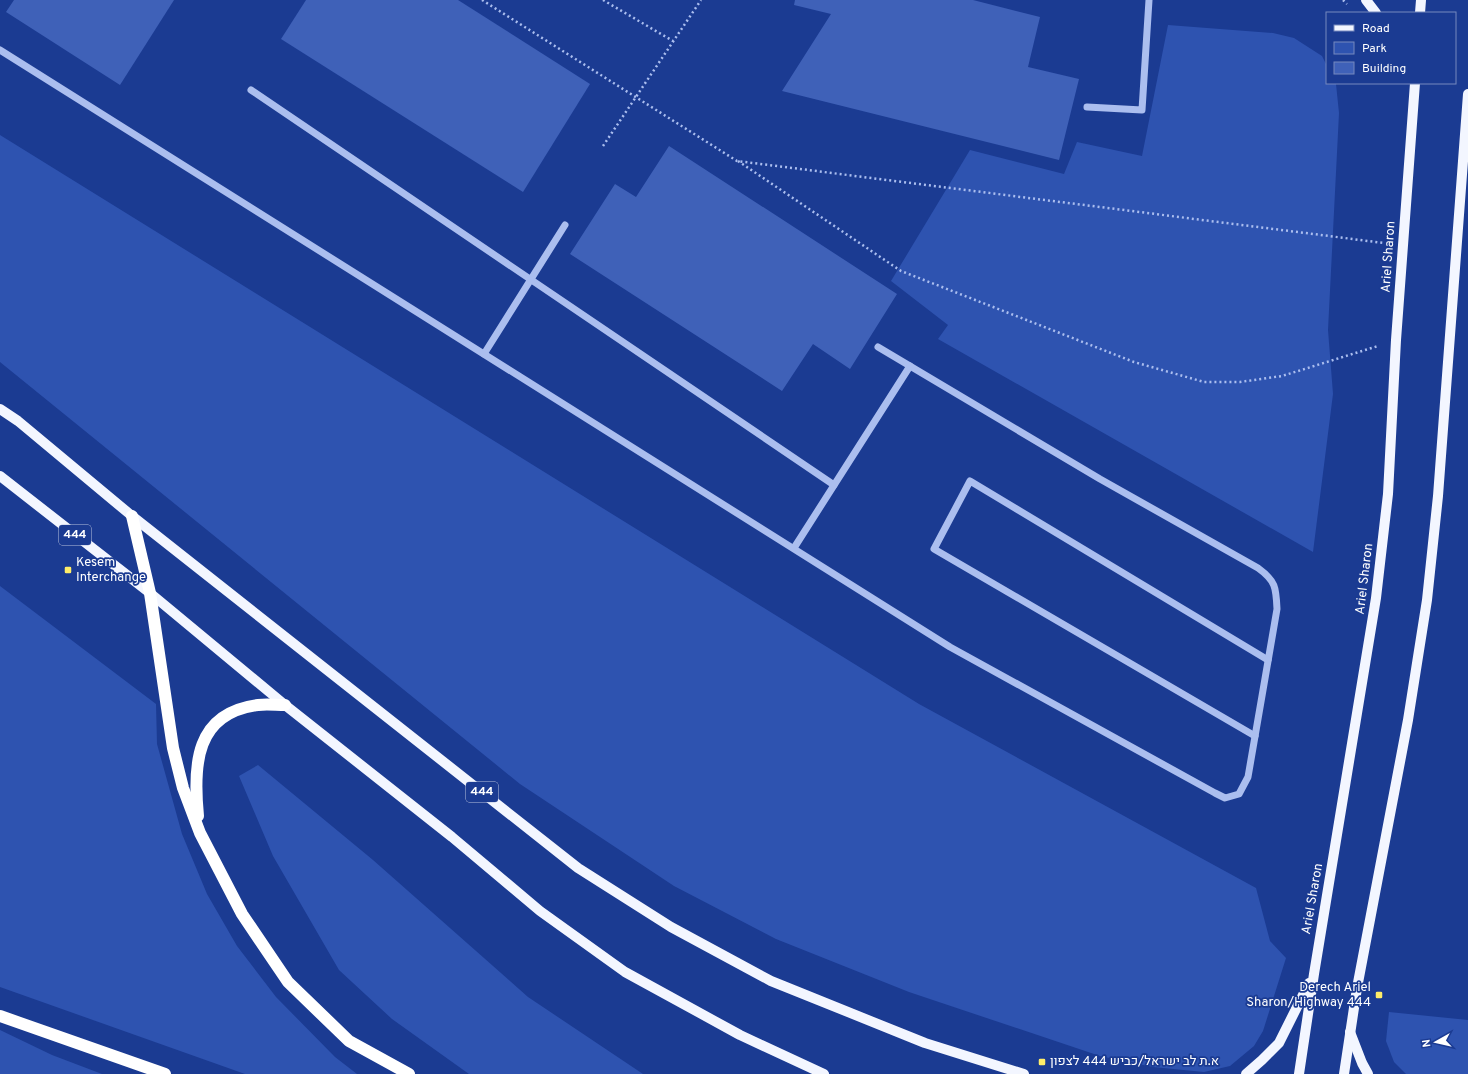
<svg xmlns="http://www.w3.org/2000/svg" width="1468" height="1074" viewBox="0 0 1468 1074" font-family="Overpass,Heebo,sans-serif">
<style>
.green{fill:#2e53b0}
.building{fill:#3f61b8}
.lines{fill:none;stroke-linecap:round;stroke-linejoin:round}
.path{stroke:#abbeef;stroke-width:2.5;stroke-dasharray:2 3;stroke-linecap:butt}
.minor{stroke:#abbeef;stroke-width:7}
.major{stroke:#f3f6ff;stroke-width:10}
.highway{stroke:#fff;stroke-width:12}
.poi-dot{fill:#ffed69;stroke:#1b3b92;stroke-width:1.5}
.labels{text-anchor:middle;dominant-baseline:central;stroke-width:3.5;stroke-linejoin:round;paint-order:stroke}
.shield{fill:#1b3b92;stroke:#bbc4de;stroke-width:1}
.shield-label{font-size:12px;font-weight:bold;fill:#fff}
.street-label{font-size:13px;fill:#fff;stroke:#1b3b92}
.poi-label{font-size:13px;fill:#fff;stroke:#1b3b92;text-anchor:start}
</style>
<rect width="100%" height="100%" fill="#1b3b92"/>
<!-- green -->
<g class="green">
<polygon points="1168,25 1273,33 1294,38 1322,56 1327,66 1327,83 1336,84 1339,113 1328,330 1333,394 1313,552 938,339 948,325 891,281 970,150 1064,174 1077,142 1142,156"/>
<polygon points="0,135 919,704 1256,888 1270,941 1286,958 1263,1031 1254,1046 1230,1066 1204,1072 1153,1067 1100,1056 909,992 776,939 674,886 520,784 0,362"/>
<polygon points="0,586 156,704 157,744 182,834 207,894 237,946 276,997 335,1057 357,1074 245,1074 0,987"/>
<polygon points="258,765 373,860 528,997 643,1074 469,1074 392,1019 339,970 273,856 239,776"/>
<polygon points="1389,1012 1468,1020 1468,1074 1406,1074 1394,1062 1386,1041"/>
<polygon points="0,1030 52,1055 102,1074 0,1074"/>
</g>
<!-- building -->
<g class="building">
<polygon points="14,0 174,0 120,85 6,12"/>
<polygon points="306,0 458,0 590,84 523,192 281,39"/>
<polygon points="795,0 973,0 1040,17 1028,67 1079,79 1059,160 782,91 831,14 794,5"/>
<polygon points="669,146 897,294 850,369 813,344 782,391 570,254 615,184 636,197"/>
</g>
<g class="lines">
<!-- path -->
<g class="path">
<polyline points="482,0 737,161 1384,243"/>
<polyline points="603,0 673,41"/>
<polyline points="1343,0 1347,4"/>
<polyline points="603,146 701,0"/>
<polyline points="738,161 901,271 1134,362 1204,382 1240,382 1282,376 1378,346"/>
</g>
<!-- minor -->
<g class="minor">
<path d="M0,50L950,647L1215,793L1225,798L1239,794L1248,777L1277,609C1276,588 1276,581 1258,568L1100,479L878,347"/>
<polyline points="251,90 834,485"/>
<polyline points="1087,107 1142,110 1149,0"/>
<polyline points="484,354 565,225"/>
<polyline points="794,548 910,366"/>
<polyline points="1255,736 934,549 970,481 1268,660"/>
</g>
<!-- major -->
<g class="major">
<polyline points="1366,0 1376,13"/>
<polyline points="1420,13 1421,0"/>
<polyline points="0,409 18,421 132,516 578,868 671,927 771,981 925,1043 1024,1074"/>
<polyline points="0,476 150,593 285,705 452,837 540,911 625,972 740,1035 824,1074"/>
<polyline points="1350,1032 1362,1063 1368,1074"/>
<polyline points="1246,1074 1262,1060 1279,1043 1309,983"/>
<polyline points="1299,1074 1314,974 1376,598 1388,494 1396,340 1415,83"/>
<polyline points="1344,1074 1357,988 1408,720 1427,600 1438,496 1468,94"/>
</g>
<!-- highway -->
<g class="highway">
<polyline points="132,516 150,593 173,748 183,788 200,833 242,914 288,982 349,1041 409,1074"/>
<path d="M198,816C193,765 195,713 258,705C266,704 276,705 285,705"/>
<polyline points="0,1016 165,1074"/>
</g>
</g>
<!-- markers -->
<g class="poi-dot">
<rect x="64" y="566" width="8" height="8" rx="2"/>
<rect x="1375" y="991" width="8" height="8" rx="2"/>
<rect x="1038" y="1058" width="8" height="8" rx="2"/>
</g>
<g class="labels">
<!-- shield labels -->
<g class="shield">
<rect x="59" y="525" width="32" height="20" rx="3"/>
<rect x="466" y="782" width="32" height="20" rx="3"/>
</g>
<g class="shield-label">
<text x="75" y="535">444</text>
<text x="482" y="792">444</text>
</g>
<!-- street labels -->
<g class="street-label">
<text transform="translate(1389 257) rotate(-86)">Ariel Sharon</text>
<text transform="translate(1365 579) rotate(-83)">Ariel Sharon</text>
<text transform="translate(1313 899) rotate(-80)">Ariel Sharon</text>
</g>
<!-- poi labels -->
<g class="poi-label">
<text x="76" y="563">Kesem<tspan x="76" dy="15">Interchange</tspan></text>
<text x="1371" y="988" text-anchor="end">Derech Ariel<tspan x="1371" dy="15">Sharon/Highway 444</tspan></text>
<text x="1050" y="1062">א.ת לב ישראל/כביש 444 לצפון</text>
</g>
</g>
<!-- legend -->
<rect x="1326" y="12" width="130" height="72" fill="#1b3b92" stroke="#7689be"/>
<rect x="1334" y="25" width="20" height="6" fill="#f3f6ff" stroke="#7689be"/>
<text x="1362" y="32" font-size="12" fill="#ffffff">Road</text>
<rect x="1334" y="42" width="20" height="12" fill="#2e53b0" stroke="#7689be"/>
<text x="1362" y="52" font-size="12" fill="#ffffff">Park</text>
<rect x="1334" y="62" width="20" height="12" fill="#3f61b8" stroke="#7689be"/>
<text x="1362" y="72" font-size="12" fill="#ffffff">Building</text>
<!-- north arrow -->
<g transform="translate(1436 1042) rotate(262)" stroke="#1b3b92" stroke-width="3" paint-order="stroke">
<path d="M0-3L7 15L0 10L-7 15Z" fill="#ffffff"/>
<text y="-6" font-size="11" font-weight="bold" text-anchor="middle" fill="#ffffff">N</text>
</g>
</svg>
